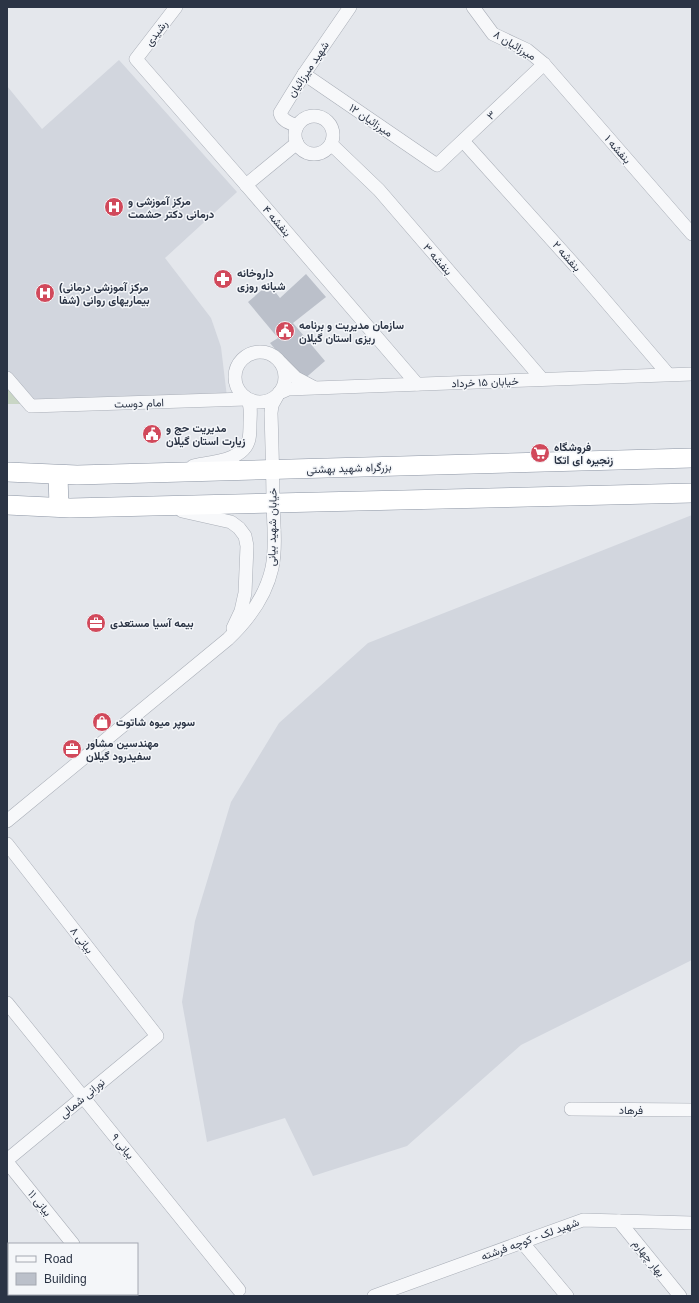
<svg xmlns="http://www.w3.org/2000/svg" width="699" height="1303" viewBox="0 0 699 1303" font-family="Helvetica,Vazirmatn,sans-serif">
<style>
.built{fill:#d2d6de}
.green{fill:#c9d6c5}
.building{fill:#bbc0ca}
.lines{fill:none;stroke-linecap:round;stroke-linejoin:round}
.minor-casing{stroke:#a9aeb7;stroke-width:14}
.highway-casing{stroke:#8b94a3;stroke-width:20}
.minor{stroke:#f7f8fa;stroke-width:13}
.highway{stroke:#fff;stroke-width:19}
.labels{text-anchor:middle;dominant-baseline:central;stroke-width:3;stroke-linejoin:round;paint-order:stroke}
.street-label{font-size:11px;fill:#2b3445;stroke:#f4f6f9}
.poi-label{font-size:11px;font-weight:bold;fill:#2b3445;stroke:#f4f6f9;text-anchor:start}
</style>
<rect width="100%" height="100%" fill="#e4e7ec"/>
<!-- built -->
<g class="built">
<polygon points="119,60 237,192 165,258 211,318 221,347 227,397 32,399 7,369 7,86 42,129"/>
<polygon points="692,515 692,960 521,1045 407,1146 313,1176 285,1118 207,1142 182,1002 195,921 231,802 279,723 368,643"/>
</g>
<!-- green -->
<polygon class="green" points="7,386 24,404 7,404"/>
<!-- building -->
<polygon class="building" points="306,274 326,297 293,323 325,361 302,381 270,343 278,338 248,302 269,284 280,298"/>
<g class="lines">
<defs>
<g id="minor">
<polyline points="176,7 136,59 246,185 417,384"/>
<polyline points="473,7 493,34 527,50 544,64 692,234"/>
<polyline points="304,74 437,165 544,64"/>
<circle cx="314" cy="135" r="19"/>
<path d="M297,126C290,123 282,121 280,113L304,74L350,7"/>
<polyline points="463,141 579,270 668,374"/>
<polyline points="331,144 379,190 542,379"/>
<polyline points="246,185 297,143"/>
<circle cx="260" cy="377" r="25"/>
<polyline points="281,363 296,378 313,387"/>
<polyline points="7,378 31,406 246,399"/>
<polyline points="279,393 288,389 692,374"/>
<path d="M193,466C211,462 244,461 249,439C250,434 250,429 250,424C250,416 252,406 247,399"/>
<polyline points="182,511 231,522 239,528 245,536 247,546 245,593 241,611 233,628"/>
<path d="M7,821L228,639C248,620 266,595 272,568C276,549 274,526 273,507C273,475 272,444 271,413L272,405L277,396"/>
<polyline points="7,844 157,1036 7,1160"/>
<polyline points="7,1003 239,1290"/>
<polyline points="571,1109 692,1110"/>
<polyline points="7,1162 73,1244"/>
<polyline points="619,1221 680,1296"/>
<polyline points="522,1242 567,1296"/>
<polyline points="113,1294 115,1296"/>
<polyline points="374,1296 583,1220 692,1223"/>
</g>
<g id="highway">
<polyline points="7,472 77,475 692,458"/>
<polyline points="58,475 59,507"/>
<polyline points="7,505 70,508 692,493"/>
</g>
</defs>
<!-- minor casing -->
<use href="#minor" class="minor-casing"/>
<!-- highway casing -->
<use href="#highway" class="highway-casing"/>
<!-- minor -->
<use href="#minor" class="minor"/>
<!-- highway -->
<use href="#highway" class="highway"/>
</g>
<!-- icons -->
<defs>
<symbol id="hospital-disc" viewBox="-11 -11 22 22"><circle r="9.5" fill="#d1495b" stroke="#f4f6f9"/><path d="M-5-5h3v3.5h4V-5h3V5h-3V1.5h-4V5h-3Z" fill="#fff"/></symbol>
<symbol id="pharmacy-disc" viewBox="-11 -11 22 22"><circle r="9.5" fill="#d1495b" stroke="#f4f6f9"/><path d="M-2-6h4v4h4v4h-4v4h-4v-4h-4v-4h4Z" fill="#fff"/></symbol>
<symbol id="civic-disc" viewBox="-11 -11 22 22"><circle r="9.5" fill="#d1495b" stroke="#f4f6f9"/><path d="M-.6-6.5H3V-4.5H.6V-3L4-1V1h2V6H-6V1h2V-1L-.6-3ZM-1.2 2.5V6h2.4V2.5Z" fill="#fff"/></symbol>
<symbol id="supermarket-disc" viewBox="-11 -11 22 22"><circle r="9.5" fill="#d1495b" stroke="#f4f6f9"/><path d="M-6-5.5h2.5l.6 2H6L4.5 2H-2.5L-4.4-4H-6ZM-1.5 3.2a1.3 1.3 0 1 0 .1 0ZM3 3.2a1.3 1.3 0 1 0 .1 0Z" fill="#fff"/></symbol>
<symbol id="office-disc" viewBox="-11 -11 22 22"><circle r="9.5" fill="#d1495b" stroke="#f4f6f9"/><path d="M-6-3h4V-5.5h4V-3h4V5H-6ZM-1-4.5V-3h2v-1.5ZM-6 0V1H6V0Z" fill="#fff"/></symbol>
<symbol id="shop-disc" viewBox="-11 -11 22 22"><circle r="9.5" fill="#d1495b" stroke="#f4f6f9"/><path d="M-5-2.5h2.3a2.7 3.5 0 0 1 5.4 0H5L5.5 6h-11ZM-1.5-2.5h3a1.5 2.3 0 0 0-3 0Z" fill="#fff"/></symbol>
</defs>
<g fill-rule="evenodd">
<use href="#hospital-disc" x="103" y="196" width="22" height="22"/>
<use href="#pharmacy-disc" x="212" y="268" width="22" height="22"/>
<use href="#hospital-disc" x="34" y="282" width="22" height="22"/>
<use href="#civic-disc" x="274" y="320" width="22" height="22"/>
<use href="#civic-disc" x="141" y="423" width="22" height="22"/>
<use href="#supermarket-disc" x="529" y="442" width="22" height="22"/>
<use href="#office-disc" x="85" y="612" width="22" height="22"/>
<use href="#shop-disc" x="91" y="711" width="22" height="22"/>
<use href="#office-disc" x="61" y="738" width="22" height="22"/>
</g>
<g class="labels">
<!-- street labels -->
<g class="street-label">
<text transform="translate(156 33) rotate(-53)">رشیدی</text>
<text transform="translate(515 45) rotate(31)">میرزائیان ۸</text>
<text transform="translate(308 69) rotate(-56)">شهید میرزائیان</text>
<text transform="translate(491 115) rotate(-43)">۳</text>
<text transform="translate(371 120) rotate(34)">میرزائیان ۱۲</text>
<text transform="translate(618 149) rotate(49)">بنفشه ۱</text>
<text transform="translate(277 221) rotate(49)">بنفشه ۴</text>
<text transform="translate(567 256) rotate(48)">بنفشه ۲</text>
<text transform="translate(438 259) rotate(49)">بنفشه ۳</text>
<text transform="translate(485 382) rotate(-2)">خیابان ۱۵ خرداد</text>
<text transform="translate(139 403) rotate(-2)">امام دوست</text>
<text transform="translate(349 468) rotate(-2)">بزرگراه شهید بهشتی</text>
<text transform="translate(272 527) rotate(-89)">خیابان شهید بیانی</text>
<text transform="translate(82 940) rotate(52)">بیانی ۸</text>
<text transform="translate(82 1098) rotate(-40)">نورانی شمالی</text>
<text transform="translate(631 1110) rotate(1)">فرهاد</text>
<text transform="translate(123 1146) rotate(51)">بیانی ۹</text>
<text transform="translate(40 1203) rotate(51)">بیانی ۱۱</text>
<text transform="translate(530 1239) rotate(-20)">شهید لک - کوچه فرشته</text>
<text transform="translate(649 1258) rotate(51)">بهار چهارم</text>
</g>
<!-- poi labels -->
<g class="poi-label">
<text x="128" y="201">مرکز آموزشی و<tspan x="128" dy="13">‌درمانی دکتر حشمت</tspan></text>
<text x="237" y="273">داروخانه<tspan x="237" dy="13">شبانه روزی</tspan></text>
<text x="59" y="287">(مرکز آموزشی درمانی<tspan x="59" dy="13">بیماریهای روانی (شفا</tspan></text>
<text x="299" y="325">سازمان مدیریت و برنامه<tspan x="299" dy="13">ریزی استان گیلان</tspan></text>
<text x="166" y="428">مدیریت حج و<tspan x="166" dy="13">زیارت استان گیلان</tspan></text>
<text x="554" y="447">فروشگاه<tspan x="554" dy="13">زنجیره ای اتکا</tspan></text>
<text x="110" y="623">بیمه آسیا مستعدی</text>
<text x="116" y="722">سوپر میوه شاتوت</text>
<text x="86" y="743">مهندسین مشاور<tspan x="86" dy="13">سفیدرود گیلان</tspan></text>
</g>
</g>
<!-- border -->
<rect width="699" height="1303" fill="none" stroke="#2b3445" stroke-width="16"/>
<!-- legend -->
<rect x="8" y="1243" width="130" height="52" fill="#f4f6f9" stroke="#a4a8b1"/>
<rect x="16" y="1256" width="20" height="6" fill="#f7f8fa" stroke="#a4a8b1"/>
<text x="44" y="1263" font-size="12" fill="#2b3445">Road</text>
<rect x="16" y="1273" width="20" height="12" fill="#bbc0ca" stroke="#a4a8b1"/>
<text x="44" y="1283" font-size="12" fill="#2b3445">Building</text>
</svg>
